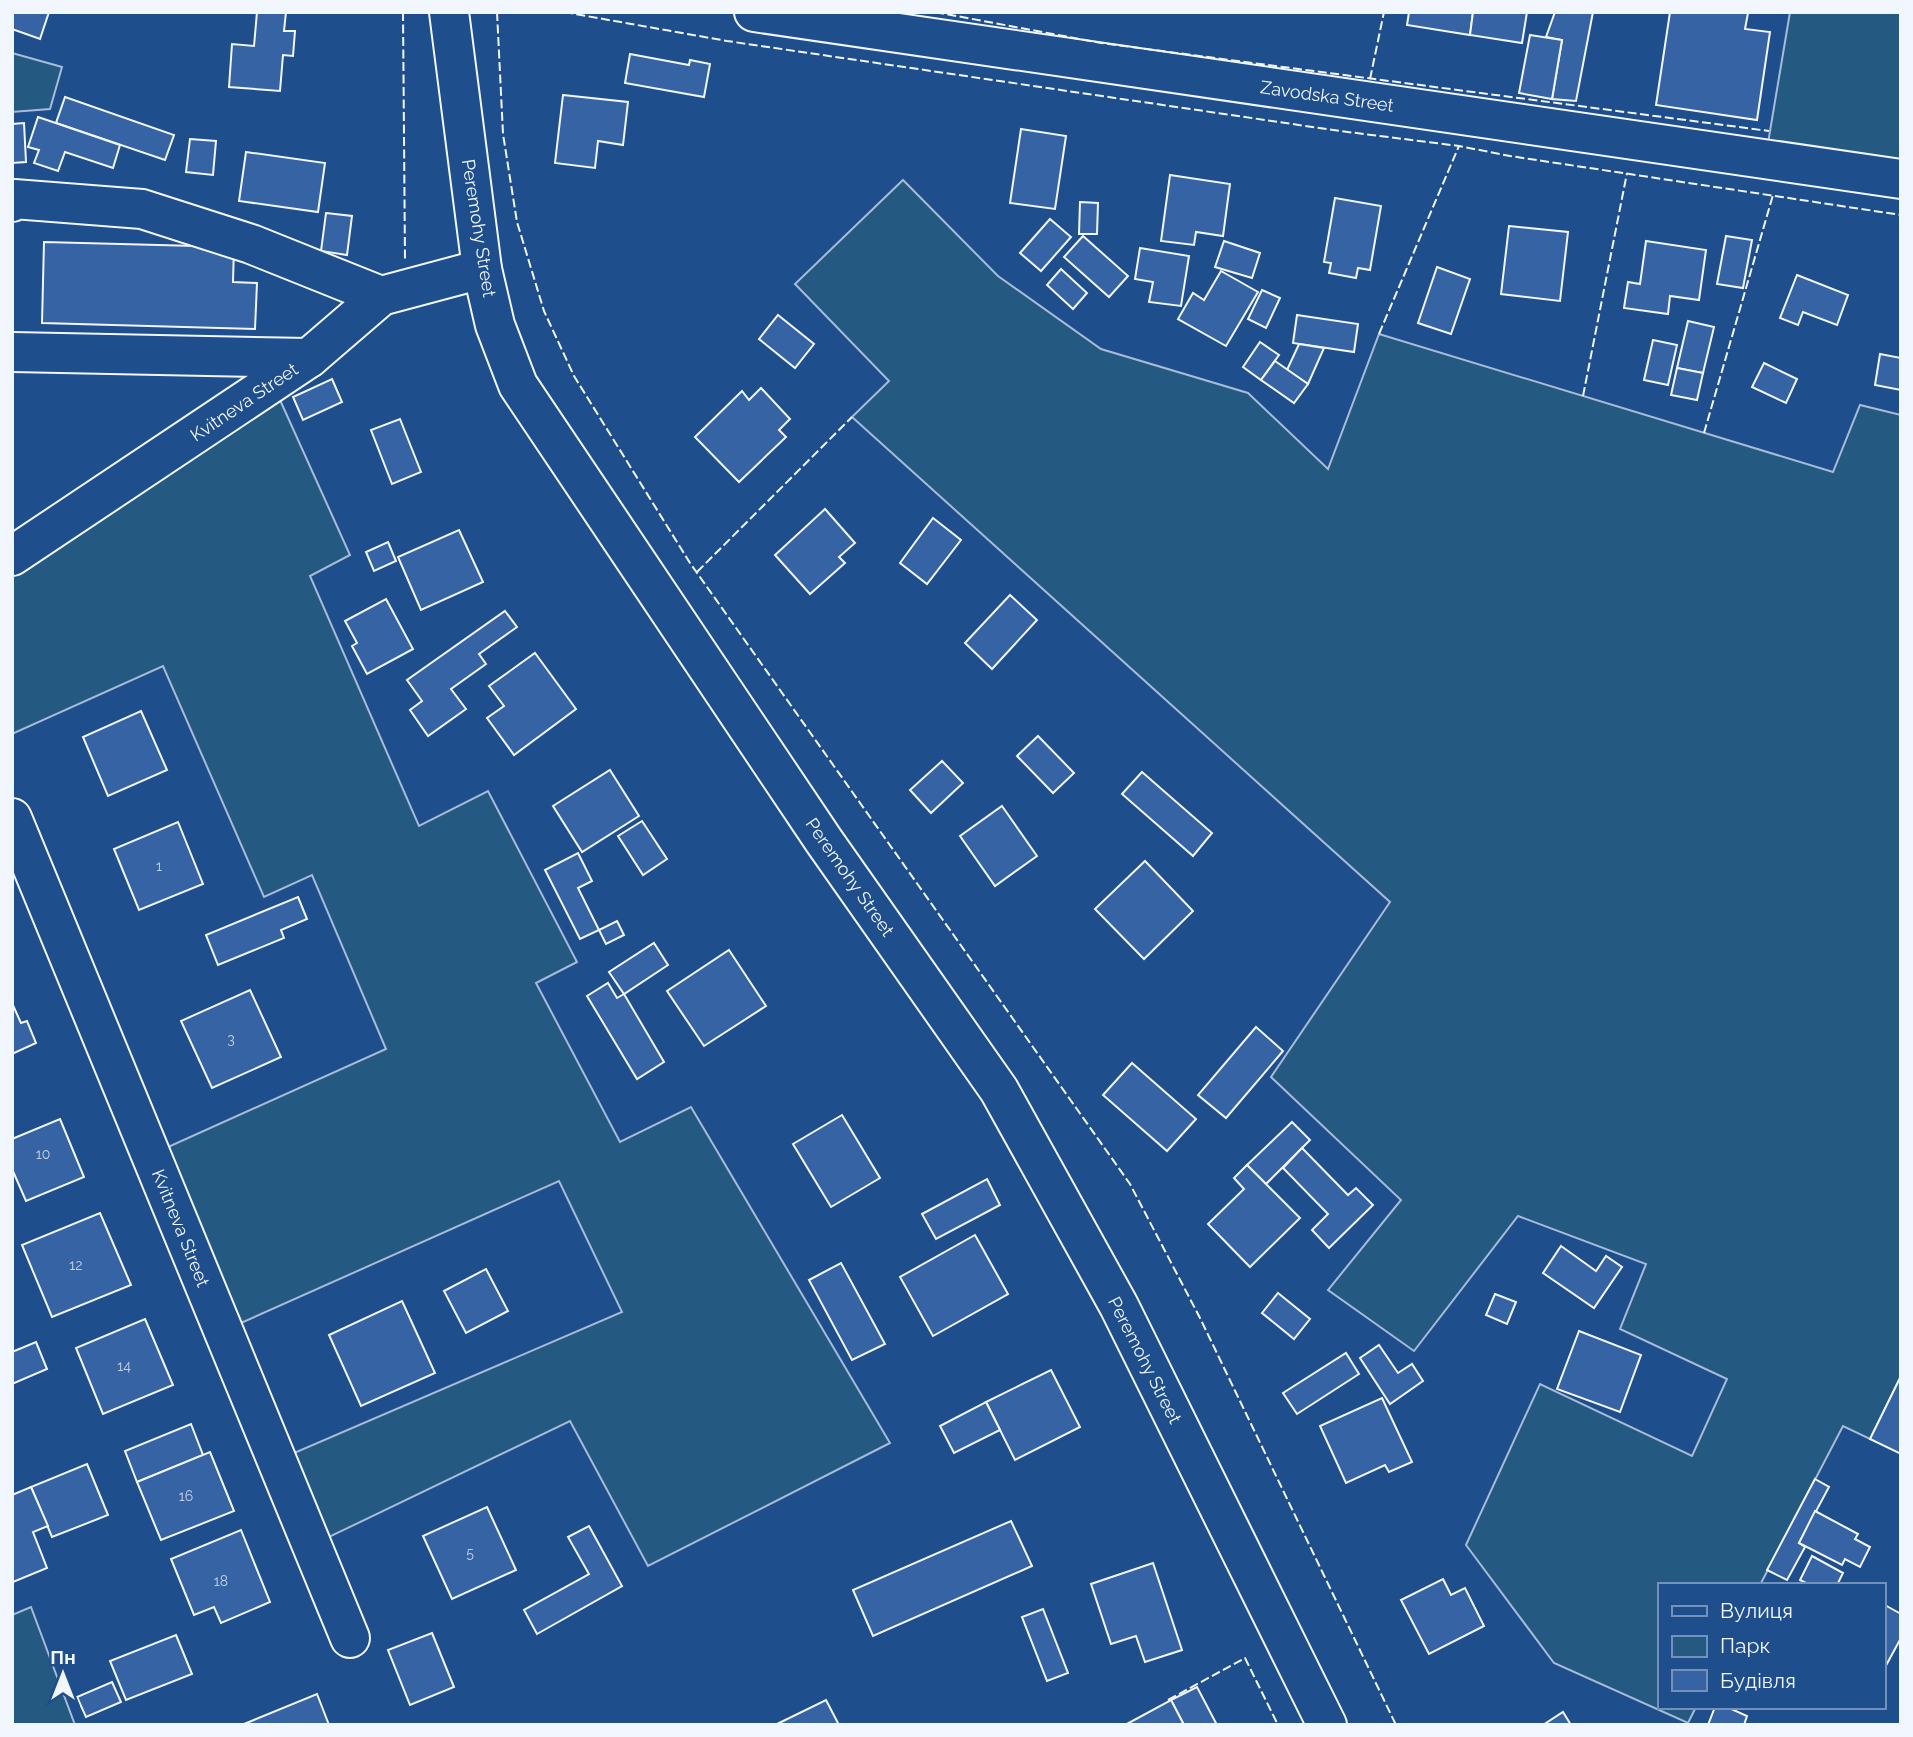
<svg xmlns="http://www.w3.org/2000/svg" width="1913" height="1737" viewBox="0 0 1913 1737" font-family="Raleway,sans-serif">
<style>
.green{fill:#245a82;stroke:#a8bbd7;stroke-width:2}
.building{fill:#3563a3;stroke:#f2f6ff;stroke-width:2}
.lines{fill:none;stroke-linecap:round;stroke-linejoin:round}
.minor-casing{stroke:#f2f6ff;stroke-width:42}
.major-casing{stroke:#f2f6ff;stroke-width:42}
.minor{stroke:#1f4e8c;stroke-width:38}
.major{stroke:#1f4e8c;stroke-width:38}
.fence{stroke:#f2f6ff;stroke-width:2;stroke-dasharray:9 3.5;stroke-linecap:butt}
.labels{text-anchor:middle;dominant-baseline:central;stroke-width:5;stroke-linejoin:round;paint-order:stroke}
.number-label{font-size:14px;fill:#c3d1e8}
.street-label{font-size:18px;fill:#f2f6ff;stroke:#1f4e8c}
</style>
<rect width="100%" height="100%" fill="#1f4e8c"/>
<!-- green -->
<g class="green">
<polygon points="1790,12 1901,12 1901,168 1767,149"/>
<polygon points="12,53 62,67 50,109 12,112"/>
<polygon points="903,180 998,276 1101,349 1248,393 1328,469 1379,334 1833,472 1860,405 1901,415 1901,1376 1870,1439 1843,1426 1760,1585 1659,1585 1659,1707 1696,1707 1688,1723 1554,1663 1466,1545 1540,1384 1692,1456 1727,1379 1620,1329 1646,1264 1518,1216 1414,1351 1328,1290 1401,1200 1271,1077 1390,902 852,417 889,381 795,284"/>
<polygon points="280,400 350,555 310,576 419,826 488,791 577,962 536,983 620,1142 691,1107 890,1443 648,1566 570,1421 329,1537 294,1453 622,1312 559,1181 241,1323 168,1147 386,1049 312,875 264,897 163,666 12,734 12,577"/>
<polygon points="31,1607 75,1725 12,1725 12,1615"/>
</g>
<!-- building -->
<g class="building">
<polygon points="12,12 49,12 40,39 12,29"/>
<polygon points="257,12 286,12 284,31 295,31 293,56 283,55 280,91 229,87 232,44 254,46"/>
<polygon points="1409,12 1473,12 1470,35 1407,25"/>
<polygon points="1473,12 1527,12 1522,43 1470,35"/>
<polygon points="1555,12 1593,12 1576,101 1552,99 1562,40 1546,37"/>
<polygon points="1670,12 1748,13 1745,29 1770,32 1757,120 1656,105"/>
<polygon points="1530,35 1562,40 1552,99 1519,93"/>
<polygon points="630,54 689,65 690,60 710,64 704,97 625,83"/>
<polygon points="563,95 628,102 623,145 598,141 595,168 555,163"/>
<polygon points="65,97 174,135 165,160 56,123"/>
<polygon points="38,117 120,145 113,168 65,152 58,171 34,163 39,150 28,147"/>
<polygon points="24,123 26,162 12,163 12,124"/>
<polygon points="1021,129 1066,136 1055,209 1010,203"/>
<polygon points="190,139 216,141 213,175 186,172"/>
<polygon points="246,152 325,163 318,212 239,201"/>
<polygon points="1170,175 1230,184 1223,236 1196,232 1194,245 1161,241"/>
<polygon points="1335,198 1381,206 1370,270 1358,268 1356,278 1329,273 1331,263 1324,262"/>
<polygon points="1080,202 1098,203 1097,234 1079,234"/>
<polygon points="326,213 352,216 347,255 321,251"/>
<polygon points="1050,219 1071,237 1041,271 1020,253"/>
<polygon points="1509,226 1568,232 1560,301 1501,294"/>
<polygon points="1083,236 1128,276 1109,297 1064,257"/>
<polygon points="1726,236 1752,240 1743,288 1717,284"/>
<polygon points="1224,241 1260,253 1252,278 1215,267"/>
<polygon points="1646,241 1706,250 1699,300 1670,296 1668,314 1624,308 1628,282 1640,284"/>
<polygon points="44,242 234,247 233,282 257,283 255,329 42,323"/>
<polygon points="1140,248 1189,256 1181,306 1149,302 1153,282 1135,279"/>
<polygon points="1437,267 1470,279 1451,334 1418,323"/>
<polygon points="1061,269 1087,293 1073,309 1047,285"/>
<polygon points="1221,271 1258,292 1226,346 1178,319 1193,293 1204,300"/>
<polygon points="1797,275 1848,295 1837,325 1803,312 1798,325 1780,318"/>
<polygon points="1262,290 1280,298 1266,328 1248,319"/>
<polygon points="778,315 814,344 795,368 759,339"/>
<polygon points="1297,315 1358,324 1354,352 1293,343"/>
<polygon points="1688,321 1714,327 1703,373 1677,368"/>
<polygon points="1653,340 1677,345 1668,385 1644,380"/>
<polygon points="1260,342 1279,355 1261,380 1243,367"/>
<polygon points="1299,344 1324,348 1308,384 1287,370"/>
<polygon points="1880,354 1901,358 1901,390 1875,385"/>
<polygon points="1275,361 1308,384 1294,403 1261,380"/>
<polygon points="1764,363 1797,379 1786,403 1752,387"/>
<polygon points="1677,368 1703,373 1697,400 1671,395"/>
<polygon points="332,379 342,402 303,420 293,397"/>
<polygon points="761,388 790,419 779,430 786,437 739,482 695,437 742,391 749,400"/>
<polygon points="400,419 421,472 392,484 371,430"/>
<polygon points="825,509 855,543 839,557 845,563 810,594 775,555"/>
<polygon points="933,518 961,540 927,584 900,563"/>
<polygon points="459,530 483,582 421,610 398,557"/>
<polygon points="388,542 396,561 374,571 366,552"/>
<polygon points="1010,595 1037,620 992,669 965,643"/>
<polygon points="386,599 413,649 367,674 352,646 357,643 345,621"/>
<polygon points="505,611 517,627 479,654 486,664 451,689 466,709 428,736 410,710 422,701 407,680"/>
<polygon points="535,653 576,709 514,755 487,718 504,706 489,686"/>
<polygon points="141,711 167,770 108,796 83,737"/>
<polygon points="1038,736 1074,773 1053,793 1017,756"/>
<polygon points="942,761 963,783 931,813 910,790"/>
<polygon points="610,770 639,816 582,852 553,806"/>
<polygon points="1142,772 1212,833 1193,856 1122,794"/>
<polygon points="1002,806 1037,856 995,886 960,836"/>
<polygon points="642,821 667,859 643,875 618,836"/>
<polygon points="178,822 203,884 139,910 114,849"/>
<polygon points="578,853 592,881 578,888 599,930 580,939 545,870"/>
<polygon points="1145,861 1193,911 1144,959 1095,909"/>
<polygon points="298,897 307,919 281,930 284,938 218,965 206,935"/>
<polygon points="617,921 624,935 606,944 599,930"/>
<polygon points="654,943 668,965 624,994 609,972"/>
<polygon points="729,950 766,1006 704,1046 667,991"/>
<polygon points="608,983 617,998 624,994 664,1062 637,1079 587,996"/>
<polygon points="250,990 281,1057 212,1088 181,1021"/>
<polygon points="12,1003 21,1023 27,1021 36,1043 12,1054"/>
<polygon points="1256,1027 1283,1051 1226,1118 1198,1095"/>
<polygon points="1132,1063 1196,1119 1167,1151 1103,1095"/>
<polygon points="842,1115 880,1178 831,1207 793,1144"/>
<polygon points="60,1119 84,1177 26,1201 12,1169 12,1139"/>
<polygon points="1292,1122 1310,1140 1266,1184 1247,1165"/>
<polygon points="1302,1148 1348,1195 1356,1188 1373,1205 1329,1248 1312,1230 1328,1214 1283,1168"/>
<polygon points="1247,1165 1300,1218 1250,1267 1208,1224 1244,1189 1234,1178"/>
<polygon points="987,1179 1000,1205 936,1239 922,1214"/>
<polygon points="100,1213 131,1285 52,1317 22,1245"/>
<polygon points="975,1235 1008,1294 933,1336 900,1277"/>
<polygon points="1561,1246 1596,1271 1606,1256 1622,1267 1594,1308 1543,1273"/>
<polygon points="841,1263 885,1344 852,1360 809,1280"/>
<polygon points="486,1269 508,1311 466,1333 444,1291"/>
<polygon points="1278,1293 1310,1319 1294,1339 1262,1313"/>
<polygon points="1495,1294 1516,1302 1507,1324 1486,1315"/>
<polygon points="402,1301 435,1373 361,1406 329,1335"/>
<polygon points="145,1319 173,1385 103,1414 76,1348"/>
<polygon points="1579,1331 1641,1355 1620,1412 1557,1389"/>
<polygon points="36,1342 47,1369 12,1384 12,1352"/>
<polygon points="1379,1345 1398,1373 1412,1364 1423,1381 1390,1404 1360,1358"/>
<polygon points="1346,1353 1359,1374 1297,1414 1283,1393"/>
<polygon points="1051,1370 1080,1427 1015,1460 986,1402"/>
<polygon points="1901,1376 1901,1454 1870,1439"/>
<polygon points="1382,1398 1412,1462 1389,1472 1385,1465 1346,1483 1320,1426"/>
<polygon points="986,1402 1000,1430 954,1453 940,1426"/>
<polygon points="191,1424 203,1455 137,1482 125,1451"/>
<polygon points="210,1452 234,1511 161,1540 137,1482"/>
<polygon points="87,1464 108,1515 52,1537 31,1487"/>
<polygon points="1815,1479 1829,1487 1799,1543 1805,1547 1787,1580 1767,1570"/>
<polygon points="31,1487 48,1526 33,1532 47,1568 13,1582 12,1495"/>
<polygon points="487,1507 516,1570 452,1599 423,1536"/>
<polygon points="1815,1511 1858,1534 1855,1539 1870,1547 1860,1567 1845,1559 1842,1565 1799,1543"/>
<polygon points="1011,1521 1032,1566 873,1636 853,1590"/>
<polygon points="589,1526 622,1586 537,1634 524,1610 589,1574 568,1537"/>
<polygon points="241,1530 270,1602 221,1623 214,1607 194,1615 171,1559"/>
<polygon points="1812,1556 1843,1573 1837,1585 1810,1585 1800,1580"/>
<polygon points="1153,1563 1182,1650 1145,1662 1136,1636 1111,1644 1091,1584"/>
<polygon points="1443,1579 1451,1595 1465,1588 1484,1626 1429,1654 1401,1600"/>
<polygon points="1883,1604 1901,1614 1901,1638 1883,1671"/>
<polygon points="1043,1609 1068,1673 1047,1681 1022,1617"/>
<polygon points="432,1633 454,1687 410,1705 388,1650"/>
<polygon points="176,1635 192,1674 126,1700 110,1661"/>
<polygon points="112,1682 121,1702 86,1717 77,1697"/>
<polygon points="1197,1687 1217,1725 1184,1725 1171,1700"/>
<polygon points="317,1694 329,1725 244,1725 244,1724"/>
<polygon points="826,1700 839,1725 775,1725"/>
<polygon points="1171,1700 1184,1725 1125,1725"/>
<polygon points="1715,1707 1727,1707 1747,1716 1744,1725 1708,1725"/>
<polygon points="1563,1712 1571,1725 1543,1725"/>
</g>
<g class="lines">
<defs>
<g id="minor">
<polyline points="754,12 1901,179"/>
<polyline points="12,202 14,199 142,209 251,244 381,296"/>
<polyline points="12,352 309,358"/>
<polyline points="12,556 309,358 381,296 482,269"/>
<polyline points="12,818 350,1638"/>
</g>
<polyline id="major" points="449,12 482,269 495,325 518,385 824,841 999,1090 1119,1306 1327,1725"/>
</defs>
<!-- minor casing -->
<use href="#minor" class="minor-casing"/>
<!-- major casing -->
<use href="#major" class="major-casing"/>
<!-- minor -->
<use href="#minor" class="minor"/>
<!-- major -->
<use href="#major" class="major"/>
<!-- fence -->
<g class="fence">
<polyline points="403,12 405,260"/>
<polyline points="497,12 503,134 517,222 544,311 574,376 690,563 1130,1184 1200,1318 1396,1725"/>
<polyline points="564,12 727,41 1340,131 1459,146 1510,156 1901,215"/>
<polyline points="935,12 1101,43 1769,131"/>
<polyline points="1370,79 1384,12"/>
<polyline points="1379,334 1459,146"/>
<polyline points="1583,396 1627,173"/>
<polyline points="1704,433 1773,195"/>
<polyline points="697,572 852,417"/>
<polyline points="1168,1700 1245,1658 1278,1725"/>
</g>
</g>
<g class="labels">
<!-- number labels -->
<g class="number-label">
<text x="159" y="866">1</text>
<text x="231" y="1039">3</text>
<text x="43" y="1154">10</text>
<text x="76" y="1265">12</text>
<text x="124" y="1366">14</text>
<text x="186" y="1496">16</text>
<text x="470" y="1553">5</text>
<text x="221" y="1581">18</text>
</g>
<!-- street labels -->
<g class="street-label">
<text transform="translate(1327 96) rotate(8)">Zavodska Street</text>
<text transform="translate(479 228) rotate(81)">Peremohy Street</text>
<text transform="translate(244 402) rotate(-34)">Kvitneva Street</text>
<text transform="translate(850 877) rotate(55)">Peremohy Street</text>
<text transform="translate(181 1228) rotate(68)">Kvitneva Street</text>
<text transform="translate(1145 1360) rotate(63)">Peremohy Street</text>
</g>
</g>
<!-- border -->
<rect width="1913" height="1737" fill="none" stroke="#f2f6ff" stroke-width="28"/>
<!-- legend -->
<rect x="1658" y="1583" width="228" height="126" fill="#1f4e8c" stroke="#7391ba" stroke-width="2"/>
<rect x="1672" y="1606" width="35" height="10" fill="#1f4e8c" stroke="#7391ba" stroke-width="2"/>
<text x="1720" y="1618" font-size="21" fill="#f2f6ff">Вулиця</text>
<rect x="1672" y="1636" width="35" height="21" fill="#245a82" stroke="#7391ba" stroke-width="2"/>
<text x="1720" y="1653" font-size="21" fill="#f2f6ff">Парк</text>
<rect x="1672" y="1670" width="35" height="21" fill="#3563a3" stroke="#7391ba" stroke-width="2"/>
<text x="1720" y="1688" font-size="21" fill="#f2f6ff">Будівля</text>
<!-- north arrow -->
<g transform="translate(63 1674)" stroke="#1f4e8c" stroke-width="5" paint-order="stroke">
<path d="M0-5L12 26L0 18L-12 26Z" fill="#f2f6ff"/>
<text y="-10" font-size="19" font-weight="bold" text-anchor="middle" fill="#f2f6ff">Пн</text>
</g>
</svg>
